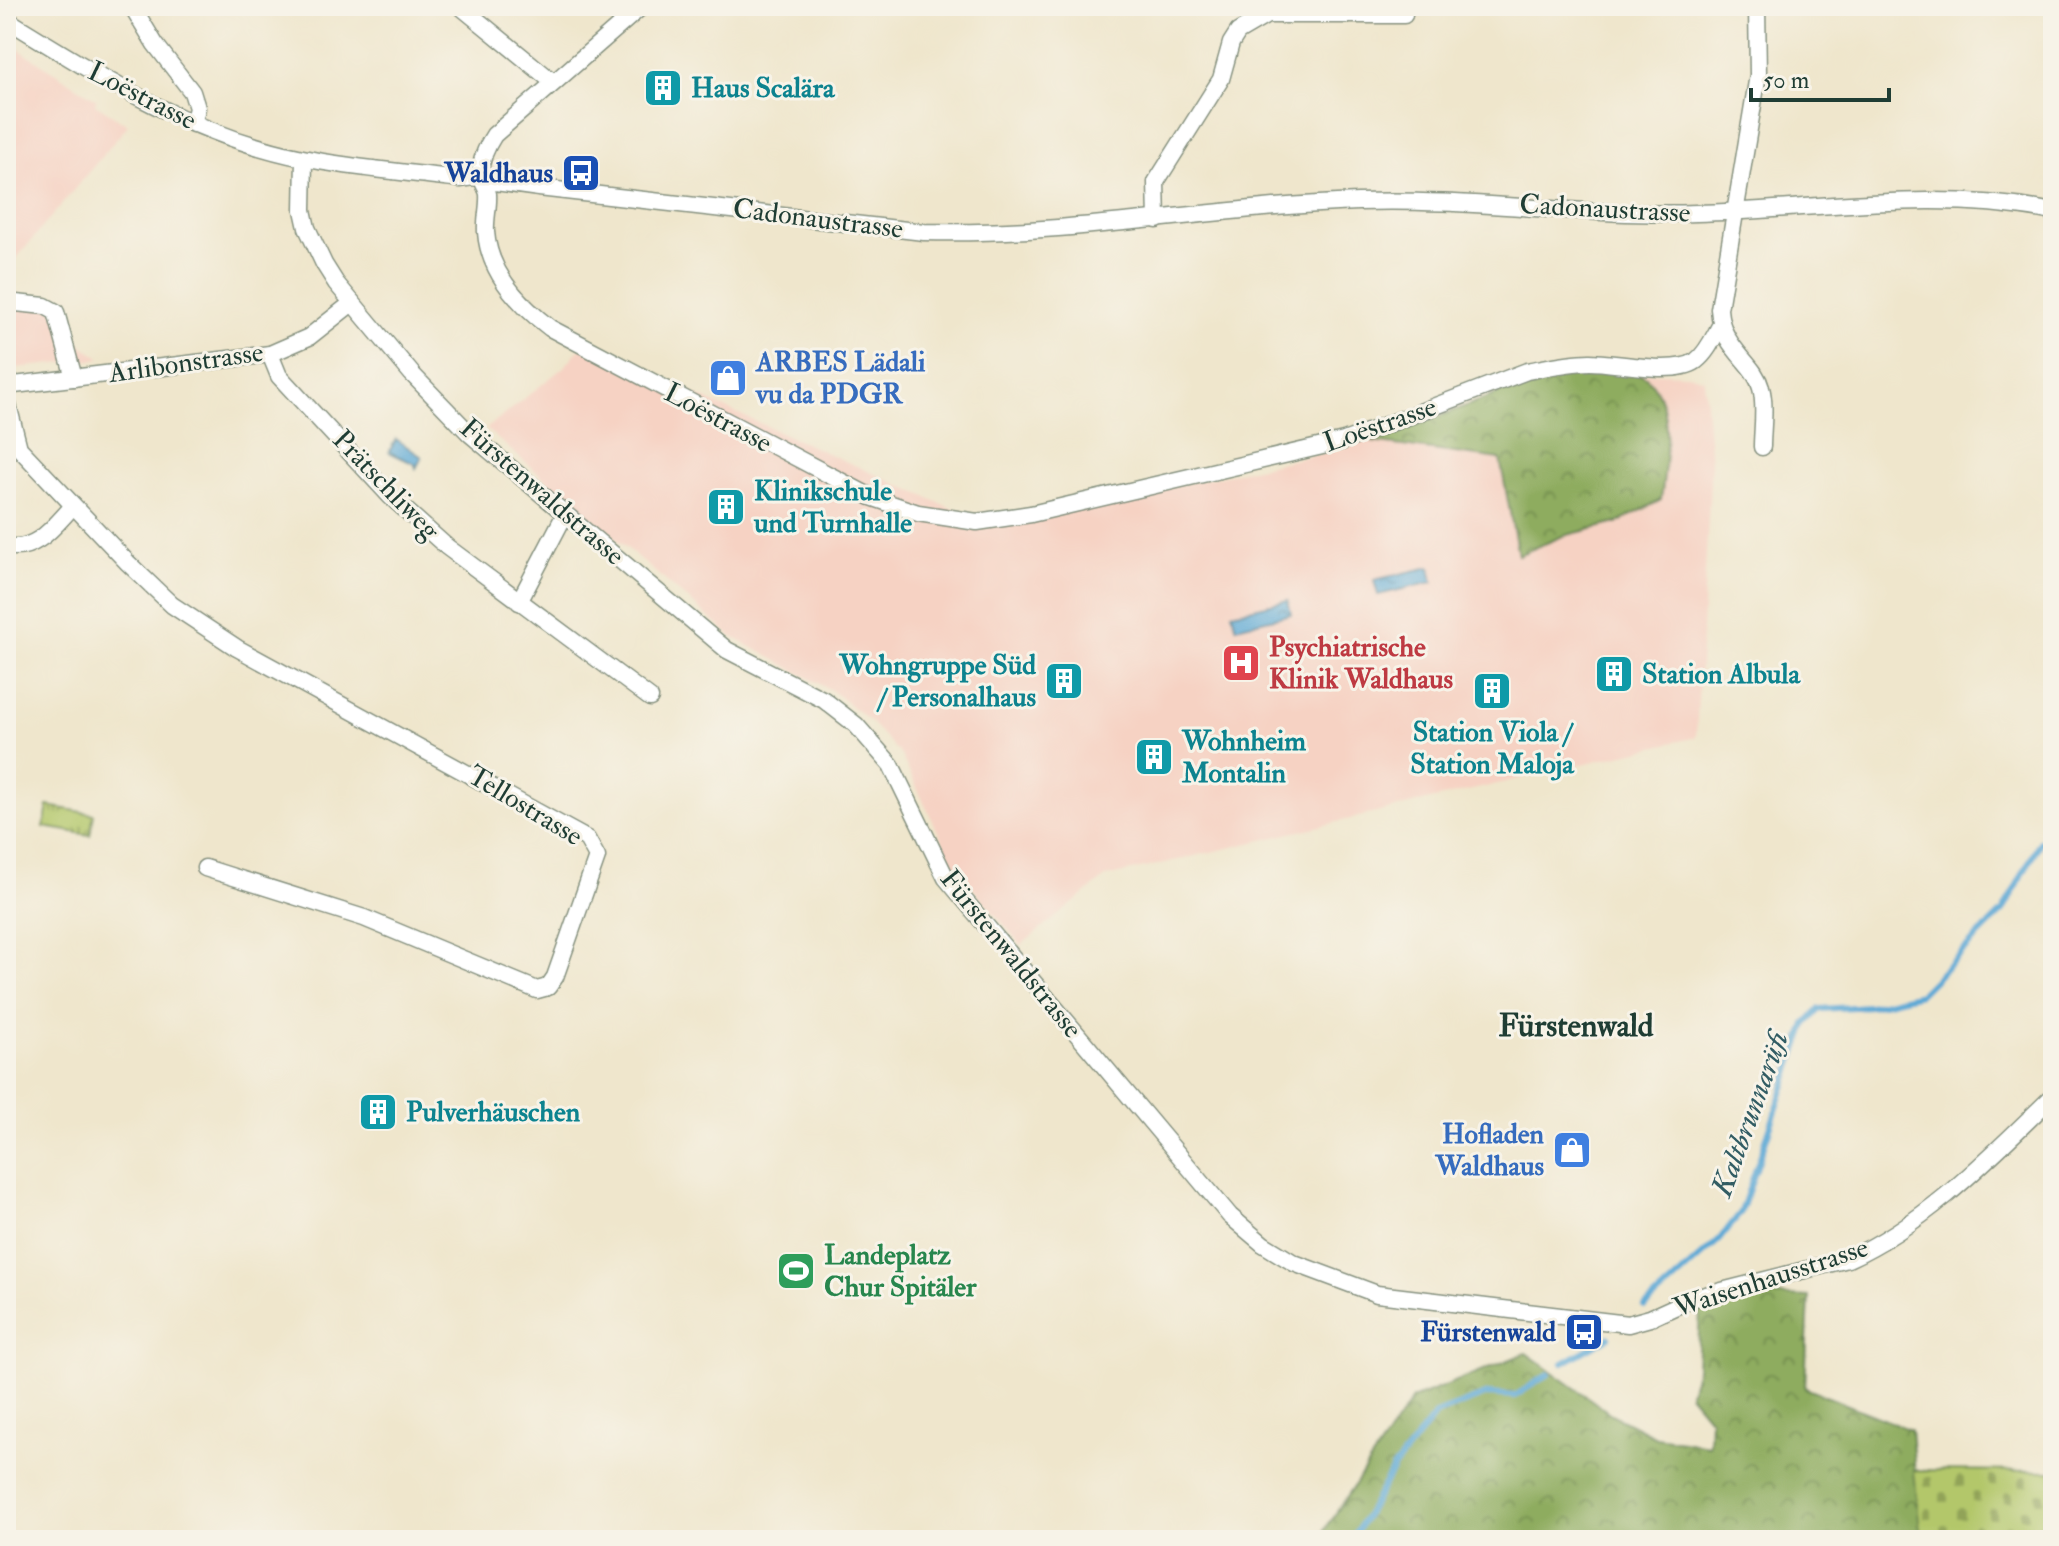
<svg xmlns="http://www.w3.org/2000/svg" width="2059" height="1546" viewBox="0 0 2059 1546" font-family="'IM FELL Double Pica',serif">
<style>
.built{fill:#f6d2c3}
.forest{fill:url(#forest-crowns);stroke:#56744a;stroke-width:2}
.cemetery{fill:url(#cemetery-stones);stroke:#698250;stroke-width:2}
.park{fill:url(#park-tufts);stroke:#698250;stroke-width:2}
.water{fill:url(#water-ripples);stroke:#3e7384;stroke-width:2}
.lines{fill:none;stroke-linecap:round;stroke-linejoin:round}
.stream{stroke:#5da9d5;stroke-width:6}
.minor-casing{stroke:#879280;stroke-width:19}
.minor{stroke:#fff;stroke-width:16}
.labels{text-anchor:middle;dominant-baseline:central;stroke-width:6;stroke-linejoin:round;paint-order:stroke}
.culture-label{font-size:28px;font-weight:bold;fill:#0d838f;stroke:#f7f3e8;text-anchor:start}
.street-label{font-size:28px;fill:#1f3d34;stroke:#f7f3e8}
.transit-label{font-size:28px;font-weight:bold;fill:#164399;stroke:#f7f3e8;text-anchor:end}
.shop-label{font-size:28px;font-weight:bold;fill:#366cbe;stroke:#f7f3e8;text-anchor:start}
.health-label{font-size:28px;font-weight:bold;fill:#be3a42;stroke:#f7f3e8;text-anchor:start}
.leisure-label{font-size:28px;font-weight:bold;fill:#27864d;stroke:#f7f3e8;text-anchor:start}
.water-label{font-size:30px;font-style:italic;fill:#325d64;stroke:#f7f3e8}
.quarter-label{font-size:32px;font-weight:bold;fill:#1f3d34;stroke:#f7f3e8}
</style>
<defs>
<pattern id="forest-crowns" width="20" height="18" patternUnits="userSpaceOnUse" patternTransform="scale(2)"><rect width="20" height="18" fill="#8eac5f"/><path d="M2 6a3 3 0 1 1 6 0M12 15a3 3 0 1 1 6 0" fill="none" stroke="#738d4f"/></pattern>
<pattern id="cemetery-stones" width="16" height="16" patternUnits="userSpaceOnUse" patternTransform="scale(2)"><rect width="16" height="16" fill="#b3c76b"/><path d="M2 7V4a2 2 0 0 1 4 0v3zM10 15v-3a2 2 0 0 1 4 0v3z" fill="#91a359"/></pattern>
<pattern id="park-tufts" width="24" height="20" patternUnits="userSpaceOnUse" patternTransform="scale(2)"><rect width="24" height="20" fill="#b3c76b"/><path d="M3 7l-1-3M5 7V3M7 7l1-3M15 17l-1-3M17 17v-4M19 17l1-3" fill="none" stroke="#91a359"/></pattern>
<pattern id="water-ripples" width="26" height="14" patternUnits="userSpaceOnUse" patternTransform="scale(2)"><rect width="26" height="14" fill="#5da9d5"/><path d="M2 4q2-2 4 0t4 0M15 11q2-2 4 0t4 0" fill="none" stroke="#4c8bae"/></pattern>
</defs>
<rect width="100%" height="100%" fill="#f7f3e8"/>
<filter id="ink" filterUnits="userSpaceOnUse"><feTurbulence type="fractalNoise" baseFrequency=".0125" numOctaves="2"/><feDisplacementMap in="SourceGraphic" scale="16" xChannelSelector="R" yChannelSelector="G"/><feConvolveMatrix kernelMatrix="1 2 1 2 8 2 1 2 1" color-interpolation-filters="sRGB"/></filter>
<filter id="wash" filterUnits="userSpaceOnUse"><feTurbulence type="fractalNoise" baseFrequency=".006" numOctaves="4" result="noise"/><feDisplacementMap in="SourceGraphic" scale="32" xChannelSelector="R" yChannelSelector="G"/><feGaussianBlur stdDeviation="1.8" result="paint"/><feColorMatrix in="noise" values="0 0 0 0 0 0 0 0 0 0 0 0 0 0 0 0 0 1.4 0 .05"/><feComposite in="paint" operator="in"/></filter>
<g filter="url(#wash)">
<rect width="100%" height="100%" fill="#efe6cc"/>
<!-- built -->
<g class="built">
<polygon points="6,41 96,99 95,104 128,125 6,271"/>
<polygon points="6,292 65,303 79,343 101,359 6,369"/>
<polygon points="583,345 994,527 1350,447 1544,376 1606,371 1688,374 1704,379 1711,464 1696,737 1106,877 1021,945 955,867 901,755 869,720 831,690 731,636 486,429 564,367"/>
</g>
<!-- forest -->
<g class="forest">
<path d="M1606,371C1616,371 1634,370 1643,375C1677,397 1665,467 1661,500L1617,523L1563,536L1518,555L1500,459L1372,442L1544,376Z"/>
<polygon points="1753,1295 1809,1297 1805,1388 1911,1430 1921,1540 1318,1540 1412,1399 1526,1353 1611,1414 1656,1437 1709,1445 1710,1419 1689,1394 1697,1369 1700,1312"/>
</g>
<!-- cemetery -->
<polygon class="cemetery" points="1914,1470 2053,1471 2053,1540 1921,1540"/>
<!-- park -->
<polygon class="park" points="48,806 94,814 90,835 44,827"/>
<!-- water -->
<g class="water">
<polygon points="396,439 422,457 416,468 415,464 389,452"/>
<polygon points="1430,567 1433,582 1378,595 1374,580"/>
<polygon points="1288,600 1291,614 1236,627 1232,613"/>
</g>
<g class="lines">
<!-- stream -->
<g class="stream">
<polyline points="1645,1307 1719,1240 1741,1212 1806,1024 1820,1009 1870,1006 1920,994 2003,911 2040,842"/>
<polyline points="1563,1363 1609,1337"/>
<polyline points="1352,1540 1394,1467 1436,1414 1488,1394 1515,1396 1549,1374"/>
</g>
</g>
</g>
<g filter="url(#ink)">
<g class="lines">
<defs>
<g id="minor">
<polyline points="132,6 155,44 192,92 197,108 193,124"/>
<polyline points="460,6 553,82"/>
<path d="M642,6L494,135C487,146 479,162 481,176C482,182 487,188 488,194C489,206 485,219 486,232C489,273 518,304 550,328L871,497L918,513L977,522L1031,514L1344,441L1527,371C1548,367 1569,362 1590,362C1616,362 1675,376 1696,361C1708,352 1714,336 1721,324"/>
<path d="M1757,6L1758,75L1719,309C1722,350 1754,361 1761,388C1766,405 1762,429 1762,447"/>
<path d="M6,19C100,77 193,136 303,158C355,169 408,172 460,179L481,176"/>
<path d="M304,159L303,210L307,228L324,264L336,283L412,374L470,434L727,650L824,700L856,725L891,765L946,878L1230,1216L1263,1244L1294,1263L1377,1294L1628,1324L1650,1318L1694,1298L1848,1259C1927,1223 1991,1156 2053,1096"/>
<path d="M481,176L495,182L539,188L924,232C1070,236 1213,207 1358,202C1472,198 1584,217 1697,213C1816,210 1935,188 2053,212"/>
<polyline points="1157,220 1156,182 1221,79 1231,43 1238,32 1267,15 1404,15"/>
<polyline points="6,302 45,306 56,312 74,378"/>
<polyline points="270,354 279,376 391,497 447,547 650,698"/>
<polyline points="6,386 270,354 309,337 352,303"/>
<polyline points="6,397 19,448 128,563 172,605 237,648 576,833 587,839 597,857 555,977 548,987 537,990 364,918 205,868"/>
<path d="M6,546C36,553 55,525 73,506"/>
<polyline points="519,602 565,514"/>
</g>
</defs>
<!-- minor casing -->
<use href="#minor" class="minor-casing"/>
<!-- minor -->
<use href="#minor" class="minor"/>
</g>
</g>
<!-- icons -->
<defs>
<symbol id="building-square" viewBox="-11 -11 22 22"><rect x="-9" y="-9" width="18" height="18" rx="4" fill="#0f9aa8" stroke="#f7f3e8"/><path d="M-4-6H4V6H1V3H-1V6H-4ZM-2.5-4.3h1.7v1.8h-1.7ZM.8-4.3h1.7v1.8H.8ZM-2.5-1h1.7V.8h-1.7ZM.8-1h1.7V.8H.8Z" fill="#fff"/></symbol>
<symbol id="bus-square" viewBox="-11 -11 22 22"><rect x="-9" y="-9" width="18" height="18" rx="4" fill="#1a4fb4" stroke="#f7f3e8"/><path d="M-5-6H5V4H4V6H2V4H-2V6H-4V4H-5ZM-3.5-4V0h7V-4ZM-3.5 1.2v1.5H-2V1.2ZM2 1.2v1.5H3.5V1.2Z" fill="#fff"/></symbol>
<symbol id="shop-square" viewBox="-11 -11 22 22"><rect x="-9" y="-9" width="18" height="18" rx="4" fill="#3f7fe0" stroke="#f7f3e8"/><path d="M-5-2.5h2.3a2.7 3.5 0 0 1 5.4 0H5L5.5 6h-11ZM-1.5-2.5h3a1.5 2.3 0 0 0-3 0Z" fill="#fff"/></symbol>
<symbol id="hospital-square" viewBox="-11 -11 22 22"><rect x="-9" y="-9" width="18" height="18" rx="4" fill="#e0444e" stroke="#f7f3e8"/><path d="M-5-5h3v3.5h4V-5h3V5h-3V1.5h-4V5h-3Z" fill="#fff"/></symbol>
<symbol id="stadium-square" viewBox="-11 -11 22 22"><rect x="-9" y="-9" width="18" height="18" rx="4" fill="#2e9e5b" stroke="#f7f3e8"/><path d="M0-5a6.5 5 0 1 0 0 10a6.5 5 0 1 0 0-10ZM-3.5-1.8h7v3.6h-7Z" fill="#fff"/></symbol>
</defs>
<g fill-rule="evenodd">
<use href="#building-square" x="641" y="66" width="44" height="44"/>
<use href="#bus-square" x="559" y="151" width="44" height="44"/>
<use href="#shop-square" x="706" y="356" width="44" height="44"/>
<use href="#building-square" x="704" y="485" width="44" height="44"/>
<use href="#hospital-square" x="1219" y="641" width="44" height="44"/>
<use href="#building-square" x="1592" y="652" width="44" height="44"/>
<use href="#building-square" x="1042" y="659" width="44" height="44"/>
<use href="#building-square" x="1470" y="669" width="44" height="44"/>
<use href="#building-square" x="1132" y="735" width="44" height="44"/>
<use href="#building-square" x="356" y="1090" width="44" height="44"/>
<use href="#shop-square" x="1550" y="1128" width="44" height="44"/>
<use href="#stadium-square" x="774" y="1249" width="44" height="44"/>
<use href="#bus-square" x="1562" y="1310" width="44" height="44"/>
</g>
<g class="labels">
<!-- culture labels -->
<g class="culture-label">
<text x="691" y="88">Haus Scalära</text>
<text x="754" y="491">Klinikschule<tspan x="754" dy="32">und Turnhalle</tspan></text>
<text x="1036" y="665" text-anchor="end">Wohngruppe Süd<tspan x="1036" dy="32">/ Personalhaus</tspan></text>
<text x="1642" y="674">Station Albula</text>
<text x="1492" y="732" text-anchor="middle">Station Viola /<tspan x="1492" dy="32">Station Maloja</tspan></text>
<text x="1182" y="741">Wohnheim<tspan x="1182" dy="32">Montalin</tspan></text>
<text x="406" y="1112">Pulverhäuschen</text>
</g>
<!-- street labels -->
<g class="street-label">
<text transform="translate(142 96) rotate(27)">Loëstrasse</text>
<text transform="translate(1605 209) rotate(3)">Cadonaustrasse</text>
<text transform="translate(818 219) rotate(7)">Cadonaustrasse</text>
<text transform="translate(186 363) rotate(-8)">Arlibonstrasse</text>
<text transform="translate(718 418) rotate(28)">Loëstrasse</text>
<text transform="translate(1380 425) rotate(-19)">Loëstrasse</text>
<text transform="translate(386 485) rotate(46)">Prätschliweg</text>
<text transform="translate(542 492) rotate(41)">Fürstenwaldstrasse</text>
<text transform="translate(525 806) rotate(31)">Tellostrasse</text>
<text transform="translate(1011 954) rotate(51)">Fürstenwaldstrasse</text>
<text transform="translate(1771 1278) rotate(-18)">Waisenhausstrasse</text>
</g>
<!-- transit labels -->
<g class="transit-label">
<text x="553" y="173">Waldhaus</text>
<text x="1556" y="1332">Fürstenwald</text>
</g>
<!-- shop labels -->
<g class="shop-label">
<text x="756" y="362">ARBES Lädali<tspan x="756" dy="32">vu da PDGR</tspan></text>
<text x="1544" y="1134" text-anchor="end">Hofladen<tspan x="1544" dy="32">Waldhaus</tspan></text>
</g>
<!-- health labels -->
<g class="health-label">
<text x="1269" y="647">Psychiatrische<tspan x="1269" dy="32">Klinik Waldhaus</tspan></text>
</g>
<!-- leisure labels -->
<g class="leisure-label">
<text x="824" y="1255">Landeplatz<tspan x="824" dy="32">Chur Spitäler</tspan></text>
</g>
<!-- water labels -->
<g class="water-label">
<text transform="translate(1750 1114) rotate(-70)">Kaltbrunnarüfi</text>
</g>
<!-- quarter labels -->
<g class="quarter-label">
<text x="1576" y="1026">Fürstenwald</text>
</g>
</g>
<!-- margin -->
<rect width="2059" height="1546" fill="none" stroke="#f7f3e8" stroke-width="32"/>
<!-- scale -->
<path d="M1751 88v12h138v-12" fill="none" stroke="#1f3d34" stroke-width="4"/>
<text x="1763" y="88" font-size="24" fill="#1f3d34" stroke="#f7f3e8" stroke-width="6" paint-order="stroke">50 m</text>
</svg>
